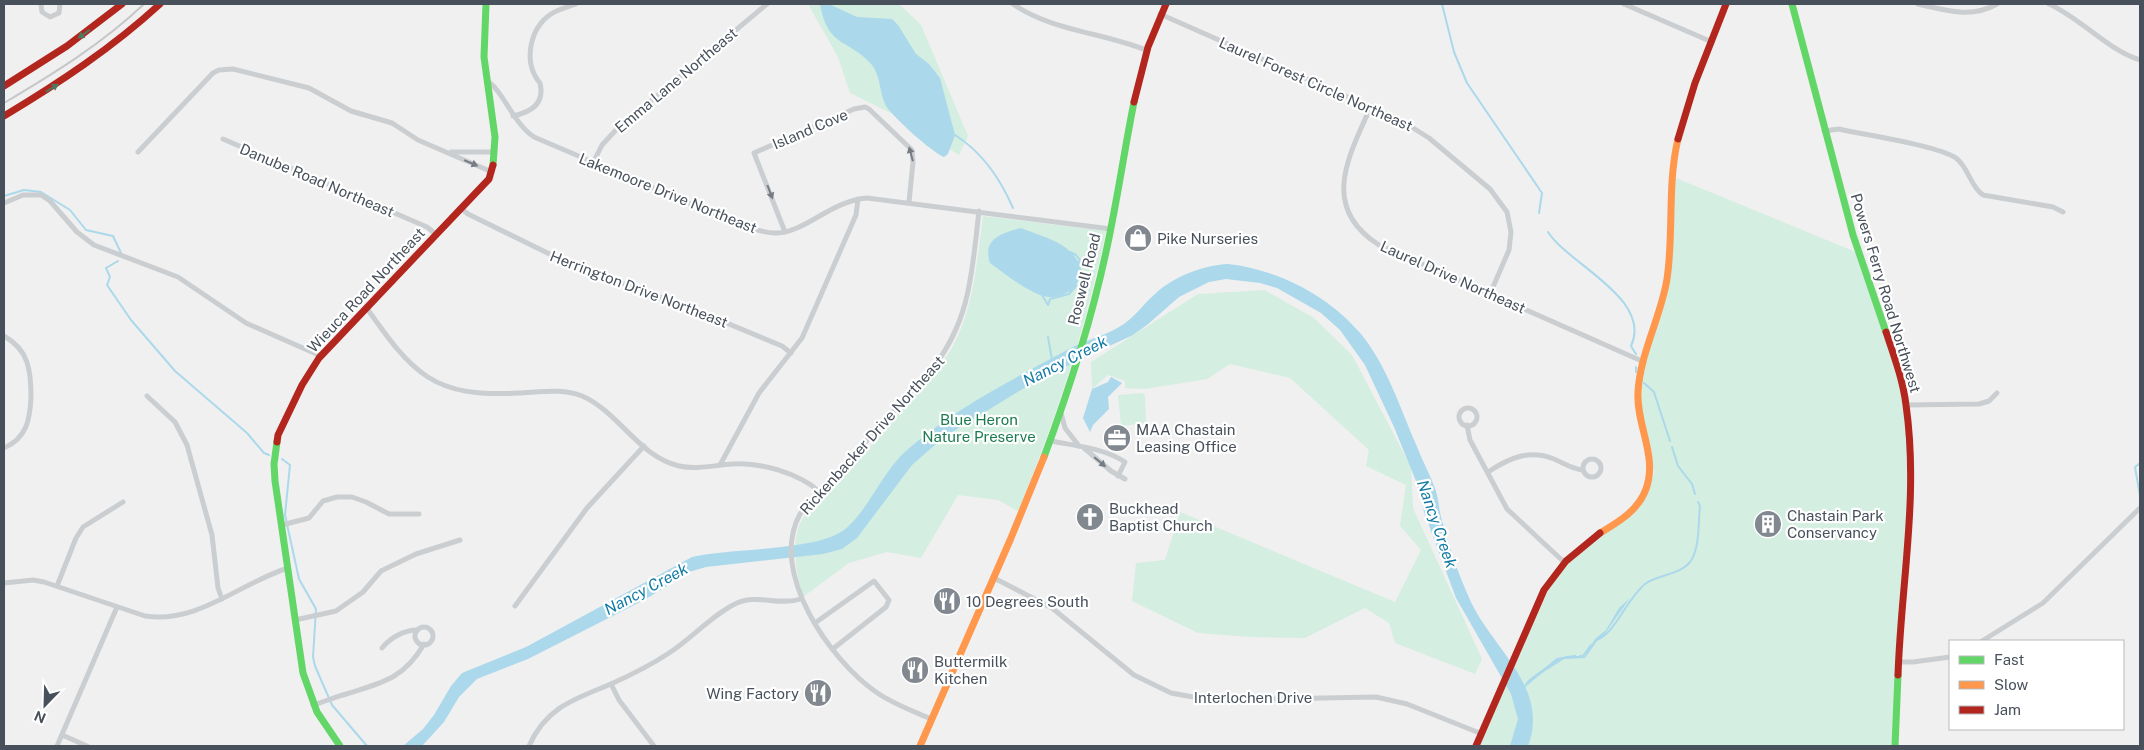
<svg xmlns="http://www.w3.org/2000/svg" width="2144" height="750" viewBox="0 0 2144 750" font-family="'Public Sans',sans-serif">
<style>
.green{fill:#d4eee1}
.water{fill:#abd9eb}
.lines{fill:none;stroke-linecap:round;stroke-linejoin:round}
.stream{stroke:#abd9eb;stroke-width:2}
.street{stroke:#cbced1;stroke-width:5}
.fast{stroke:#63d668;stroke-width:7}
.slow{stroke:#ff974d;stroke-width:7}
.jam{stroke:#b3261e;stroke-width:7}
.rail{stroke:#c6c7ca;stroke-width:2}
.oneway{fill:#4f785f}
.oneway2{fill:#757c84}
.labels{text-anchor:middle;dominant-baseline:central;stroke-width:4.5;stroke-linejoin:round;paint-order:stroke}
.street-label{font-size:15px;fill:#47505b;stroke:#fff}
.poi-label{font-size:15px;fill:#47505b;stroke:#fff;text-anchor:start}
.park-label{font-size:15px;fill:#1a7b51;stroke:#fff}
.water-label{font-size:16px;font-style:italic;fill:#117ba5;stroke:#fff}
</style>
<rect width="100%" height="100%" fill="#f0f0f0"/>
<!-- green -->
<g class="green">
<polygon points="808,4 899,4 921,25 968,136 959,155 905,120 850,93 838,57"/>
<polygon points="1671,176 1863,255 1906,398 1915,468 1898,631 1896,746 1476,746 1562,560 1642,503 1654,473 1639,403 1641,373 1668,283"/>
<path d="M983,216L1106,231C1086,327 1056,420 1018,511L998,500L958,495L921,558L887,552L849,563L803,597C797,577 791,546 799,526C807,507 830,489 844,475C868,450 890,424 912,398C926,382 941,366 952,348C974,308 977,260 983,216Z"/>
<polygon points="1264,290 1314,318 1352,355 1411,467 1413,508 1482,659 1475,674 1395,643 1389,623 1365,608 1305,638 1249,637 1198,633 1132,601 1136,563 1165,560 1180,512 1395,602 1421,550 1400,526 1406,485 1366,466 1369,450 1290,378 1230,364 1207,379 1145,389 1125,388 1125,381 1108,375 1092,389 1091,362 1198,294"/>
<polygon points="1142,393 1145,395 1146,423 1121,426 1118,395"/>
</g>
<!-- water -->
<g class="water">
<path d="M820,4H829L857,17L892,19L898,25L916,54L929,64L940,78L955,135L948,154L944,157C934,154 889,114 885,104C879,91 881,77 872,65C849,38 828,49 820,4Z"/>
<path d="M1021,228C1045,238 1076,243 1082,273L1074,289C1067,293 1057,298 1048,297C1031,295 1004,273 990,263C982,239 1002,233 1021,228Z"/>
<path d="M1228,264C1279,270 1328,295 1361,334C1387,366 1399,405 1415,442C1421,458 1430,474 1436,491C1439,501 1439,513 1443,524C1450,550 1460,578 1471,602C1493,649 1550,688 1528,746H1510L1518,719L1511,694L1456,598L1424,512L1418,486L1394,427L1365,365L1340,330L1321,313L1277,288L1260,283L1226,279L1209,282L1179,297L1147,325L1133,335L1039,379L944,437L912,465L857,538L842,549L823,554L706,567L689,572L646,599L528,659L477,679L459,697L444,722L422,746H403L423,729L434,715L451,686L462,673L526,647L692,557C731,548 810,551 841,532C865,517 883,470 907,450C955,408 1015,378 1071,348C1086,340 1104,336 1119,327C1135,318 1142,305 1155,294C1173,277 1203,265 1228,264Z"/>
<polygon points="1111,377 1122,383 1108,397 1109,409 1093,425 1090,432 1083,418 1092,389 1108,382"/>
<path d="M1630,598L1601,639L1597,641L1585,658L1564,659L1525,684C1526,680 1558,658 1564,657C1570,655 1577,656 1584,657L1595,639L1606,630L1619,608Z"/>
</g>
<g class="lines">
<!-- stream -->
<g class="stream">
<polyline points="1442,4 1454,52 1467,83 1542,193 1539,213"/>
<path d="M955,135C982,152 1000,178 1013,208"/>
<polyline points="4,196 24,190 41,192 70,210 86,230 113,236 121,253"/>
<path d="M1548,232C1568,264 1653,299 1631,346L1636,354"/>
<polyline points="1070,252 1076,255 1080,260 1078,264"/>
<polyline points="118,261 106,268 110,277 107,285 131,320 175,371 247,433 264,453 269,455"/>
<polyline points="1042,295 1048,305 1050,299 1069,294 1076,286"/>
<polyline points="1048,337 1052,360"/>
<polyline points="1636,367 1636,372"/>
<polyline points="1644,383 1654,392 1670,441"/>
<polyline points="1672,447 1678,466 1692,484 1695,494"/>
<polyline points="282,459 290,465 285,515 299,579 316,609 313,657 315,666 332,705 367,746"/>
<polyline points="2140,463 2135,467 2140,496"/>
<path d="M1601,638C1617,628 1628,598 1645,584C1658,574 1683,575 1692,559C1700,544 1698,523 1700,506L1698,502"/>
<polyline points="1580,656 1583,656 1591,645"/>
<polyline points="1525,686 1557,659 1575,656"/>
</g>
<!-- street -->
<g class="street">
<polyline points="41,4 42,12 50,17 59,13 60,4"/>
<path d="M1013,4C1049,30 1104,33 1146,50"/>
<polyline points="1624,4 1712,42"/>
<path d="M1918,4C1945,10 1971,19 1997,4"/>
<path d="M2049,4C2082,19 2106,49 2140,60"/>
<polyline points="1160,14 1402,121 1429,138 1490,189 1507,212 1511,232 1509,250 1490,294"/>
<path d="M487,81C502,89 513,123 534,137L740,225C752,228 765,234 778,233C807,231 831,201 867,198L1111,229"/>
<path d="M1371,106C1349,156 1319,207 1379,245L1644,362"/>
<path d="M513,116C531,112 545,104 540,83C523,63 529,29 551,14C559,9 568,7 576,4"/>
<path d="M1824,131L1839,129C1865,135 1936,145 1956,158C1969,168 1970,186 1983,195L2053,207L2063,212"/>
<polyline points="223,139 427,227 437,235"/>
<polyline points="138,152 213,73 219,70 233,69 309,88 351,111 392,123 418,140 492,172"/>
<polyline points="451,152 495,152"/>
<polyline points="593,163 602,145 615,131 767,4"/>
<polyline points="4,203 23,195 41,195 50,201 77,232 94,245 178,277 246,323 321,356"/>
<polyline points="462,209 468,214 574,266 688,307 782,346 791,353"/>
<polyline points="785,232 754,153 854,109 865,107 869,109 912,150 913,162 909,202"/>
<path d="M366,307C413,374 433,398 519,393C540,392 563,388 582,396C619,412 639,457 679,466C697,470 715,465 732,464C760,462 799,473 820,492"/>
<path d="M4,336C29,350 31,371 31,397C30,419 27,438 4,448"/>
<polyline points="147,396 175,422 187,445 212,535 218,588 222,599"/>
<polyline points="1906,405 1979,404 1989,401 1997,393"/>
<circle cx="1468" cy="417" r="9"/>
<polyline points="1061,413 1065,428 1079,446"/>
<polyline points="1467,425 1470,440 1507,509 1564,562"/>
<path d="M1051,441C1076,446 1104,448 1125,462L1118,476"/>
<polyline points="1084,448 1111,471 1125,479"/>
<circle cx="1592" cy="468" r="9"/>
<polyline points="720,465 759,393 802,338 856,215 858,199"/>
<path d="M1488,472C1509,458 1529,449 1554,459C1564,463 1572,469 1583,470"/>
<polyline points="282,525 309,518 323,501 337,497 352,497 366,502 389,514 419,514"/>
<polyline points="994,578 1052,608 1134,675 1171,693 1210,700 1376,697 1407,704 1482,734"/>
<path d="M4,583L33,580L44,582L145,616C198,624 240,583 288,568"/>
<polyline points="57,586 76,538 83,527 123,502"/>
<polyline points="515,606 587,508 644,446"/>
<polyline points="295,620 336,611 363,592 381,571 416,554 460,540"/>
<polyline points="815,623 874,581 889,600 886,607 834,648"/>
<circle cx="424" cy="636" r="9"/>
<polyline points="1982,641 2043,603 2140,508"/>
<path d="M382,648C390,638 404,630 417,630"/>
<polyline points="1898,662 1913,662 1950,657"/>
<polyline points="611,684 619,700 654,746"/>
<path d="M313,705C324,702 335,697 346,694C381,683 404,679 424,644"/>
<path d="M931,719C913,711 893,704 876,692C830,660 768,572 800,514L932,369C971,320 972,270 979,211"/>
<polyline points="62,735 87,746"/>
<polyline points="57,746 117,607"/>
<path d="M529,746C546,707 575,699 611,684C631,675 651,665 669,653C691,639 713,614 737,603C757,594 780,606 801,599"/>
</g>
<!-- fast -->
<g class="fast">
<polyline points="486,4 484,57 495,137 493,165"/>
<polyline points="1792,4 1853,235 1886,332"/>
<polyline points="277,442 274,464 275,481 303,673 317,712 340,746"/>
<path d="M1044,457C1069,390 1091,322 1106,252C1117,202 1124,152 1134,102"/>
<polyline points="1895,746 1898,675"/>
</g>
<!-- slow -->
<g class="slow">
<path d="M1600,533C1618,522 1638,511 1646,489C1658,456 1636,425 1638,392C1640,353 1661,317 1667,279C1674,232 1667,185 1678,139"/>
<polyline points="920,746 1011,538 1044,457"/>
</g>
<!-- jam -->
<g class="jam">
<polyline points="4,86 67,46 122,4"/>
<polyline points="1134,102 1148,47 1166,4"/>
<path d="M4,116C59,83 112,48 160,4"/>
<polyline points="1678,139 1695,83 1726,4"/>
<path d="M1886,332C1894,356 1903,380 1906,405C1919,496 1901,584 1898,675"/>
<polyline points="277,442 278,435 302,385 319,358 489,179 493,165"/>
<polyline points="1476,746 1544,590 1566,561 1600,533"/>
</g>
<!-- rail -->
<path class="rail" d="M4,103C53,74 102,44 144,4"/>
</g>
<!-- one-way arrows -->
<defs><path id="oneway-solid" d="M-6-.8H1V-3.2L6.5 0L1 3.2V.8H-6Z" transform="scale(1.25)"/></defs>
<g class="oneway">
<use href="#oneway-solid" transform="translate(84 34) rotate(144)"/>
<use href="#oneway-solid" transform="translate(52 88) rotate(-32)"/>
</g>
<g class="oneway2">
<use href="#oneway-solid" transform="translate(911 154) rotate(-105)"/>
<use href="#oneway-solid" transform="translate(471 163) rotate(23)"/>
<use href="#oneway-solid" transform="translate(770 192) rotate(69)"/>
<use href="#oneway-solid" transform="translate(1100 462) rotate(40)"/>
</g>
<!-- icons -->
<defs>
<symbol id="shop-disc" viewBox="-11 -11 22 22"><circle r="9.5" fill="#82888f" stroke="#fff"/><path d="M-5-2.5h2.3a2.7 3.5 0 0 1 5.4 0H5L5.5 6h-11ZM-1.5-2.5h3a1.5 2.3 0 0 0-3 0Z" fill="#fff"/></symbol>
<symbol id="office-disc" viewBox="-11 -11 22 22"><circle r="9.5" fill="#82888f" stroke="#fff"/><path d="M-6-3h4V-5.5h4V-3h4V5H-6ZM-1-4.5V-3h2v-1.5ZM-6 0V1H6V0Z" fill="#fff"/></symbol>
<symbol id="church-disc" viewBox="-11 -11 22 22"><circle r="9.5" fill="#82888f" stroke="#fff"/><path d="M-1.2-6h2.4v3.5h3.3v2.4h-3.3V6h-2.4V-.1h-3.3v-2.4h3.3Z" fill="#fff"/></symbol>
<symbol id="building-disc" viewBox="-11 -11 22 22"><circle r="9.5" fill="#82888f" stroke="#fff"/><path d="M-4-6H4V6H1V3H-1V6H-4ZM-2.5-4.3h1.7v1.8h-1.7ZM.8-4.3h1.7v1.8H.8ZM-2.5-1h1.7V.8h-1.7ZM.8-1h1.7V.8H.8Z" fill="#fff"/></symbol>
<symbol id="restaurant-disc" viewBox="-11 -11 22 22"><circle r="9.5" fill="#82888f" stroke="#fff"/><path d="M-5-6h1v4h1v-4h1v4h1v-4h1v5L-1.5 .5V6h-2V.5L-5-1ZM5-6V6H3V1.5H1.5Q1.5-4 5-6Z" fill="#fff"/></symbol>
</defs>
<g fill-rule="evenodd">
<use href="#shop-disc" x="1122" y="222" width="32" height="32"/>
<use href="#office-disc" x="1101" y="422" width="32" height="32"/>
<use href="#church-disc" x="1074" y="501" width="32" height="32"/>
<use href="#building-disc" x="1752" y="508" width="32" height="32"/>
<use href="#restaurant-disc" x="931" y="585" width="32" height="32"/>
<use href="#restaurant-disc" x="899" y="654" width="32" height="32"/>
<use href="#restaurant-disc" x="802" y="677" width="32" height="32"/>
</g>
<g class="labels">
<!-- street labels -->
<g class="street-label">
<text transform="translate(676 80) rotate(-40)">Emma Lane Northeast</text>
<text transform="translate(1316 84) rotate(24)">Laurel Forest Circle Northeast</text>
<text transform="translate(810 129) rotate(-23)">Island Cove</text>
<text transform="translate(317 180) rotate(23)">Danube Road Northeast</text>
<text transform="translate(668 193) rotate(22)">Lakemoore Drive Northeast</text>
<text transform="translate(1453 277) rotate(24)">Laurel Drive Northeast</text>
<text transform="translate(1084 279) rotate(-76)">Roswell Road</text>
<text transform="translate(639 289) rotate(21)">Herrington Drive Northeast</text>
<text transform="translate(366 290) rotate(-47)">Wieuca Road Northeast</text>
<text transform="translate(1886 293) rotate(73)">Powers Ferry Road Northwest</text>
<text transform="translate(872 435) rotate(-48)">Rickenbacker Drive Northeast</text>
<text x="1253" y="697">Interlochen Drive</text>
</g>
<!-- poi labels -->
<g class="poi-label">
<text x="1157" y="238">Pike Nurseries</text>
<text x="1136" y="429">MAA Chastain<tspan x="1136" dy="17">Leasing Office</tspan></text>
<text x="1109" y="508">Buckhead<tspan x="1109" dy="17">Baptist Church</tspan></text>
<text x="1787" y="515">Chastain Park<tspan x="1787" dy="17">Conservancy</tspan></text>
<text x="966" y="601">10 Degrees South</text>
<text x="934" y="661">Buttermilk<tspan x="934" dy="17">Kitchen</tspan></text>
<text x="799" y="693" text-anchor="end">Wing Factory</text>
</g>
<!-- park labels -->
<g class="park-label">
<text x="979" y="419">Blue Heron<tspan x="979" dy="17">Nature Preserve</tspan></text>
</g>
<!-- water labels -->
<g class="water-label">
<text transform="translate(1065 361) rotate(-27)">Nancy Creek</text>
<text transform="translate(1437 524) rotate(71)">Nancy Creek</text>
<text transform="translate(646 589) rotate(-28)">Nancy Creek</text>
</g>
</g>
<!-- border -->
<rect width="2144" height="750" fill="none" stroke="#47505b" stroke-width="10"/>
<!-- legend -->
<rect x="1949" y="640" width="175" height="90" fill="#ffffff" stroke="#b5b9bd"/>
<rect x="1959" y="656" width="25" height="8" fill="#63d668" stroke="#b5b9bd"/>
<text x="1994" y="665" font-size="15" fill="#47505b">Fast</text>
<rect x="1959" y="681" width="25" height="8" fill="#ff974d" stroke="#b5b9bd"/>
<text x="1994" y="690" font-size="15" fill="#47505b">Slow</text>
<rect x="1959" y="706" width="25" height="8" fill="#b3261e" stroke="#b5b9bd"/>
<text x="1994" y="715" font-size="15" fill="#47505b">Jam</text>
<!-- north arrow -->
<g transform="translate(45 705) rotate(203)" stroke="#ffffff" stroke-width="4" paint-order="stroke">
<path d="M0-4L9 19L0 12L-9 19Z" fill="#47505b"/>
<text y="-8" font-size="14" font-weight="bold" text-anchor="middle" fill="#47505b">N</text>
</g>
</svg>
